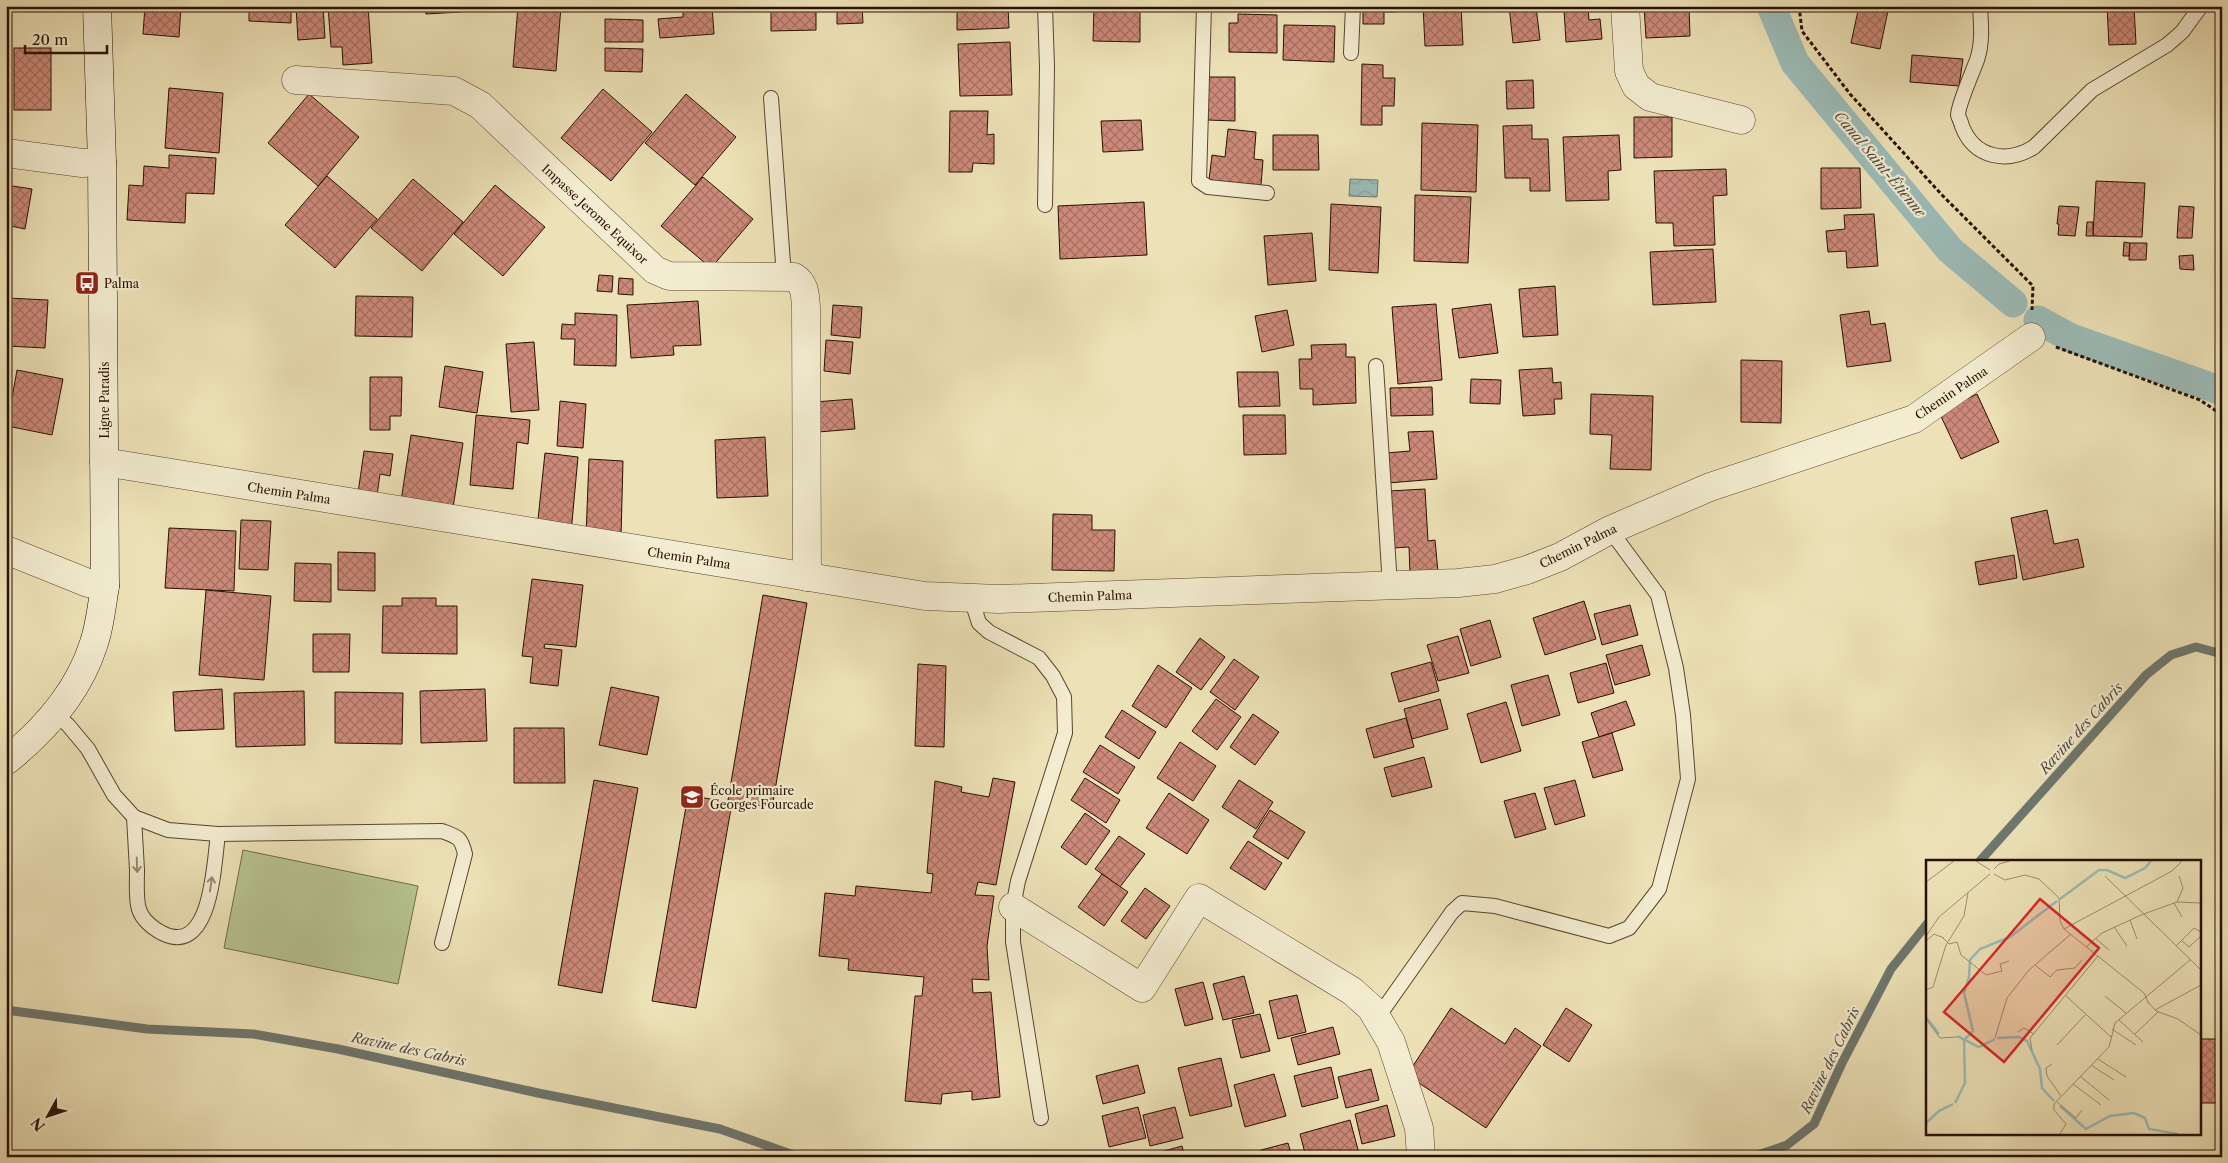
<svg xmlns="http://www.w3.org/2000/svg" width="2228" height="1163" viewBox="0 0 2228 1163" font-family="'Libre Caslon Text',serif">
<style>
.pitch{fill:#b6c490;stroke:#706a49}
.water{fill:url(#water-waves);stroke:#6e776f}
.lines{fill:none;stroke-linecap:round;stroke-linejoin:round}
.stream{stroke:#6e776f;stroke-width:9}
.canal{stroke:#9cbcb8;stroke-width:29}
.building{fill:url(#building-cross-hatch);stroke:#291002}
.service-casing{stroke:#5a442f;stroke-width:16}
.minor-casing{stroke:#5a442f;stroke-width:29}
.secondary-casing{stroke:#291002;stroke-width:29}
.path{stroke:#291002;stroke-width:3;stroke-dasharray:4 2.5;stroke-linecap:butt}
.service{stroke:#f3ecd0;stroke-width:14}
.minor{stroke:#f3ecd0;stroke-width:28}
.secondary{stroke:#f3ecd0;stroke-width:28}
.oneway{stroke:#988973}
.labels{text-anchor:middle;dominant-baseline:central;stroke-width:4.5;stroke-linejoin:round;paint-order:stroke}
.street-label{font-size:12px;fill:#291002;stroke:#f3ecd0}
.poi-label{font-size:12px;fill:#291002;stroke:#f3ecd0;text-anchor:start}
.water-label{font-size:14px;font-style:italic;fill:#514c42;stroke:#f3ecd0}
.inset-river{fill:none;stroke:#9cbcb8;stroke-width:2.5}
.inset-road{fill:none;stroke:#9f8e6f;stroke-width:1}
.view{fill:#d62828;fill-opacity:0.15;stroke:#d62828;stroke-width:2.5}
.inset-edge{fill:none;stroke:#291002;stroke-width:2.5}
</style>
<defs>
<pattern id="water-waves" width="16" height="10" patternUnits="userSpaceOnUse" patternTransform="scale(1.25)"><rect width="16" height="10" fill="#9cbcb8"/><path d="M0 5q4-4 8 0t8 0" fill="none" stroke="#86a19d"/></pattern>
<pattern id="building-cross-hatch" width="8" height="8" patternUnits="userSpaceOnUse" patternTransform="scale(1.25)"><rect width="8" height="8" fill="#cd8a7a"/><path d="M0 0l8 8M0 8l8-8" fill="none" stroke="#a66f62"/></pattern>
</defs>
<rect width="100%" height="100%" fill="#ede2b7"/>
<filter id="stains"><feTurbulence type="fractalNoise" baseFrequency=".004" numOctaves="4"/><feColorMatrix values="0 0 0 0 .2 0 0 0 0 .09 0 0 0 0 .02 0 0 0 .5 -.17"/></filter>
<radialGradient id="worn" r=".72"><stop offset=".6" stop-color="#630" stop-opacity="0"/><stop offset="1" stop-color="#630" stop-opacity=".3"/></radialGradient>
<!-- pitch -->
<polygon class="pitch" points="243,850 418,886 398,984 224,948"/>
<!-- water -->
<polygon class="water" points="1350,179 1378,180 1377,197 1349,196"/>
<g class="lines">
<!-- stream -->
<g class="stream">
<polyline points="1979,862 2146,675 2171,655 2196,647 2222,654"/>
<polyline points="6,1010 147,1029 253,1034 338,1049 538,1093 720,1129 799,1157"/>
<polyline points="1752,1157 1787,1145 1814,1124 1842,1063 1891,969 1927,924"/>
</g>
<!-- canal -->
<g class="canal">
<polyline points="1771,6 1795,63 1950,250 2013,303"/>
<polyline points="2038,320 2071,338 2222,391"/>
</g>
</g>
<!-- building -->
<g class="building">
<polygon points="145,6 181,6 179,37 143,34"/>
<polygon points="249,6 291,6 291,23 249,21"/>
<polygon points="296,6 323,6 325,38 298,40"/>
<polygon points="328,6 368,6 372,63 343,65 342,47 331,47"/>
<polygon points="425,6 461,6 461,12 426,14"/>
<polygon points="518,6 561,6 556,71 513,67"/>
<polygon points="603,6 646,6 646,10"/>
<polygon points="683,6 712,6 714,34 660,38 658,19 683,17"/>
<polygon points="727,6 765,6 765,7 727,8"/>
<polygon points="771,6 816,6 816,30 771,31"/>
<polygon points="837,6 862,6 863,23 837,24"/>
<polygon points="957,6 1008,6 1009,28 957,30"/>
<polygon points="1094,6 1140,6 1140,42 1093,41"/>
<polygon points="1363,6 1395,6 1395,12 1384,12 1384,24 1363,24"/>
<polygon points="1423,6 1461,6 1463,45 1425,46"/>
<polygon points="1509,6 1536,6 1540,40 1513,43"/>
<polygon points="1644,6 1689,6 1690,36 1646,38"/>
<polygon points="1859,6 1889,6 1880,49 1851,43"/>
<polygon points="2107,6 2134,6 2136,44 2109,45"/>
<polygon points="1588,7 1589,20 1600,19 1602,39 1566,42 1564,10"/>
<polygon points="1238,14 1277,15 1277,53 1229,52 1229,23 1238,23"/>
<polygon points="605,19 643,20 643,42 605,42"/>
<polygon points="1284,25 1335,26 1334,62 1283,60"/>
<polygon points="1010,42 1012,95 960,96 958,44"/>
<rect x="14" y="48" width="37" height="62"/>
<polygon points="605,48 643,49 642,72 605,71"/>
<polygon points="1912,55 1963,59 1959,86 1910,82"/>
<polygon points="1362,64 1383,65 1383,78 1395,78 1394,106 1382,106 1382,125 1361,125"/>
<polygon points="1208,77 1235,77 1235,121 1208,120"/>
<polygon points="1533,80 1534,108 1507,109 1506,81"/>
<polygon points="169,88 223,93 219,153 165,148"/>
<polygon points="603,89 652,132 611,181 561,138"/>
<polygon points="309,94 359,137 318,186 268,143"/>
<polygon points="686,94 736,137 695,185 645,143"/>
<polygon points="950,111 988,111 987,135 994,134 994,164 973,163 972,172 949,172"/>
<polygon points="1634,117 1672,117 1672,157 1634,158"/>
<polygon points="1141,120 1143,150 1103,152 1101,121"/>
<polygon points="1422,123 1478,125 1476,192 1421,190"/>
<polygon points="1532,125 1532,139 1548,139 1550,191 1530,191 1530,178 1505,178 1503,126"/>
<polygon points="1228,129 1256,132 1254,159 1263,160 1261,185 1209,180 1212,155 1225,157"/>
<polygon points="1273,135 1318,135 1319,170 1273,170"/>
<polygon points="1619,135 1621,170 1608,171 1609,200 1566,201 1563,137"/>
<polygon points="169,155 216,158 214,194 186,193 185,223 127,220 129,185 143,186 144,166 169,168"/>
<polygon points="1821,168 1860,168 1861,208 1821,209"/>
<polygon points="1726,169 1727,195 1713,196 1715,245 1674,246 1673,223 1656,223 1654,171"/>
<polygon points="327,176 377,219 335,268 285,225"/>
<polygon points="703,177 753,219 711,268 661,226"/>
<polygon points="413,179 463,222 422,271 371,228"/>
<polygon points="2096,181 2145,183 2142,237 2093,236"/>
<polygon points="6,185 32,189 25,229 6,225"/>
<polygon points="495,185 545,227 503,276 454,234"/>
<polygon points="1415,195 1471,197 1468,263 1414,261"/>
<polygon points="1144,202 1147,255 1060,259 1058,206"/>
<polygon points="1331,204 1381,207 1378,273 1329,270"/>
<polygon points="2059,206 2079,207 2075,236 2058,235 2059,224 2057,224"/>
<polygon points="2179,206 2194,207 2192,238 2177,238"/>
<polygon points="1874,214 1878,266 1847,268 1846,251 1828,252 1826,231 1845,229 1844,215"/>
<polygon points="2087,222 2093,222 2093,236 2086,236"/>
<polygon points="1312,233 1316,281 1268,285 1264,236"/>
<polygon points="2124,242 2130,243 2129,256 2123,256"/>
<polygon points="2130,243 2147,243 2146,260 2129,260"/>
<polygon points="1713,249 1716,302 1653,305 1650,252"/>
<polygon points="2193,255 2194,270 2180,269 2179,256"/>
<polygon points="599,275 613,276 612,292 597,291"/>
<polygon points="619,278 633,279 633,295 618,294"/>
<polygon points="1555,286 1558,335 1523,337 1519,289"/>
<polygon points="356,296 413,297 412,337 355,336"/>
<polygon points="7,298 48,300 45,348 6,346"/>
<polygon points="698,301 701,345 673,346 674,355 631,358 627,305"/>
<polygon points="1436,304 1442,380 1398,384 1392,307"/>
<polygon points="1491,304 1498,353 1459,358 1452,309"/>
<polygon points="833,305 862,307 860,338 831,335"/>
<polygon points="1287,310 1294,345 1262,352 1255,316"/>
<polygon points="1869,311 1871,325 1885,323 1891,361 1847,367 1840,315"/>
<polygon points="575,313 617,315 616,366 574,365 575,339 561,339 562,324 575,325"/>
<polygon points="826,340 853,342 850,374 824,371"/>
<polygon points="534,342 539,410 511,412 506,344"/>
<polygon points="1346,344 1346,357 1355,357 1356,403 1313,405 1313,389 1300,389 1299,359 1312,359 1311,345"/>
<polygon points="1741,360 1782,361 1781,423 1741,422"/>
<polygon points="445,366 483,372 477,413 439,407"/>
<polygon points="1552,368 1553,383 1561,382 1562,399 1554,399 1555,414 1523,416 1519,370"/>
<polygon points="17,370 63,379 52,435 7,426"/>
<polygon points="1237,372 1278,372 1280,406 1239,407"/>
<polygon points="370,377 402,377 401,416 390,416 390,430 370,430"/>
<polygon points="1471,379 1501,380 1500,404 1470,403"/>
<polygon points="1432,387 1433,415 1391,416 1390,388"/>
<polygon points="1591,394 1653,396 1651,470 1610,469 1612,435 1590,434"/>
<polygon points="1977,394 1999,442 1961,459 1939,412"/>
<polygon points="852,399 855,429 818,432 815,402"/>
<polygon points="560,401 586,404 583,448 557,446"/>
<polygon points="476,415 530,420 528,444 517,442 513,489 470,485"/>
<polygon points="1243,415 1285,415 1286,454 1244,455"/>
<polygon points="1433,431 1437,479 1388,483 1386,453 1410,451 1408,432"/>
<polygon points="411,435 463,443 453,508 401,501"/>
<polygon points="765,437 768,496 717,498 715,440"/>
<polygon points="364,451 393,454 390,476 380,474 376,503 357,500"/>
<polygon points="545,453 578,457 571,533 537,529"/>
<polygon points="589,459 623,461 621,537 586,536"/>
<polygon points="1425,489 1428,541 1435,540 1438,572 1410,574 1409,547 1393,548 1389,491"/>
<polygon points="2047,510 2054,544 2078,539 2084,567 2023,580 2011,518"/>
<polygon points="1053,514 1092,515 1092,530 1115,530 1114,571 1052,570"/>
<polygon points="241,520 271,521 268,570 239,569"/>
<polygon points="169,528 236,531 234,591 165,588"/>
<polygon points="338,552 375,553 375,591 338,590"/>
<polygon points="2014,555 2017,578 1979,585 1975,562"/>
<polygon points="295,563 331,564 331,602 294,601"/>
<polygon points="532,579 583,585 576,647 545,644 544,648 562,650 558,686 530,683 533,657 522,656"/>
<polygon points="206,590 271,596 264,680 199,675"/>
<polygon points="763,595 807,603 772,808 728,800"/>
<polygon points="402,598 436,598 436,606 457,606 457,654 382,653 383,606 402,606"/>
<polygon points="1584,601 1596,639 1545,655 1533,618"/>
<polygon points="1630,605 1638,635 1602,645 1594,614"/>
<polygon points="1490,620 1501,657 1471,666 1460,629"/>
<polygon points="313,634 350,634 349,672 313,672"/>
<polygon points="1458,636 1469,673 1438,681 1427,645"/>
<polygon points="1200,638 1225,657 1201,690 1176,672"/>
<polygon points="1642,645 1650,675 1615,685 1606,655"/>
<polygon points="1234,659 1259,677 1235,710 1210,692"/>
<polygon points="1431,662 1439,691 1399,702 1391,673"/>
<polygon points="1606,663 1614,693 1578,703 1570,673"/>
<polygon points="918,664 946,666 944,747 915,746"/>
<polygon points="1158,665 1192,688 1166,728 1132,706"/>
<polygon points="1548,675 1560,715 1522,726 1511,685"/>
<polygon points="611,687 659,697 647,755 599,745"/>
<polygon points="222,689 224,729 175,731 173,692"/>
<polygon points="485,689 487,741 421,743 420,691"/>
<polygon points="304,691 305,745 236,747 234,693"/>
<polygon points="335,692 403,693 402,744 335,743"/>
<polygon points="1216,699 1241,717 1217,750 1192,731"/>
<polygon points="1440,699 1448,729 1412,739 1404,709"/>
<polygon points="1626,701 1635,725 1599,737 1591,713"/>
<polygon points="1506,702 1521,751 1481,763 1467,714"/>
<polygon points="1122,710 1156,732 1139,759 1105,737"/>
<polygon points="1253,714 1279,732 1255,765 1230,747"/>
<polygon points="1406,718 1414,747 1374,758 1366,729"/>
<polygon points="514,728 564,728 565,783 514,783"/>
<polygon points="1612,733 1623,770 1593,778 1582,742"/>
<polygon points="1180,742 1216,766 1193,801 1157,778"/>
<polygon points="1100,745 1135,767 1118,794 1083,772"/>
<polygon points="1424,757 1432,787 1392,797 1384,768"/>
<polygon points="993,778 1015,782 996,885 978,882 975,895 994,896 987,946 989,980 972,979 973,993 991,992 1000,1097 972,1100 972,1091 942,1094 941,1104 905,1101 915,996 922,996 924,977 848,970 849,959 819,956 825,893 855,896 856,886 931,893 933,874 927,873 935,781 962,787 961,792 989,797"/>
<polygon points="1085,778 1120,800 1106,823 1071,800"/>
<polygon points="594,780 638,788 602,993 558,985"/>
<polygon points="1239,780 1273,802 1256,829 1222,807"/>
<polygon points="1575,780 1585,816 1555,825 1544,788"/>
<polygon points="1169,793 1209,820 1187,854 1146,828"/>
<polygon points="1535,793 1546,829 1515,838 1504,801"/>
<polygon points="688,795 732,803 696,1008 652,1001"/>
<polygon points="1270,810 1305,832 1288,859 1253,837"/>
<polygon points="1085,813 1110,831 1086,865 1061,847"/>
<polygon points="1119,836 1145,854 1120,887 1095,869"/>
<polygon points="1248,841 1282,863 1265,890 1230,868"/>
<polygon points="1102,874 1128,892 1104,926 1078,907"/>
<polygon points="1145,888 1170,906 1146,939 1121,921"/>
<polygon points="1244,976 1254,1013 1223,1020 1213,984"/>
<polygon points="1203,982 1213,1019 1185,1026 1175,989"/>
<polygon points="1297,995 1306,1032 1278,1039 1269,1001"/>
<polygon points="1451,1008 1505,1044 1515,1028 1541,1046 1486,1128 1407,1075"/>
<polygon points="1566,1008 1592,1025 1569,1062 1543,1045"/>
<polygon points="1260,1014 1270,1051 1241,1058 1232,1020"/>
<polygon points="1333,1027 1340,1054 1298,1065 1291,1038"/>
<rect x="2199" y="1039" width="23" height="64"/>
<polygon points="1221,1058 1232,1106 1190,1116 1178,1068"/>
<polygon points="1138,1065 1145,1093 1103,1104 1096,1076"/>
<polygon points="1331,1067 1338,1098 1302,1107 1294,1076"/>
<polygon points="1371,1069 1379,1100 1346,1108 1338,1077"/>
<polygon points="1274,1074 1286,1116 1245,1127 1234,1085"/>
<polygon points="1387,1105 1395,1136 1362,1144 1355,1114"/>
<polygon points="1138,1107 1146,1138 1109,1147 1102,1116"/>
<polygon points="1175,1107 1183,1138 1150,1146 1143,1115"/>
<polygon points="1350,1120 1360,1157 1306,1157 1300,1134"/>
<polygon points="1288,1143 1292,1157 1262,1157 1261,1150"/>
<polygon points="1182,1146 1185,1157 1146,1157 1146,1156"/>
</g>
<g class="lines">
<defs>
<g id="service">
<polyline points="1045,6 1047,67 1045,205"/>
<polyline points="1204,6 1199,181 1208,187 1267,193"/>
<path d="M1980,6C1981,24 1983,42 1977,60C1973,71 1958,105 1958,115C1959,118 1961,122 1962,126C1974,158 2007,164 2034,147L2092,90L2167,45L2182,32L2201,6"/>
<polyline points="1351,53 1353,6"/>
<polyline points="771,98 784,277"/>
<polyline points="1376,366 1390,586"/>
<polyline points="971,598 979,623 989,632 1039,658 1053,676 1064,697 1065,733 1018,881 1013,907 1013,942 1041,1118"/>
<path d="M55,714L68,725L88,749L114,795L134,817L168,830L218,834L442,831C458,837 461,837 465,854L442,943"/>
<path d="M134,817C135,834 136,852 137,870C137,881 136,894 138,905C140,918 151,927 162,933C212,958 214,862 218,834"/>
<polyline points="1378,1017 1452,912 1462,903 1495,906 1609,936 1629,928 1659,889 1688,779 1683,715 1676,668 1658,595 1610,530"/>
</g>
<g id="minor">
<polyline points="1625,6 1629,71 1636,86 1650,97 1741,120"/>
<path d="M296,80L454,91L480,105L655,270L669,276L794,277C805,284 805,294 806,307L807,577"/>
<polyline points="6,153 82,163 102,162"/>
<polyline points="104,462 925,596 999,599 1458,583 1495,579 1527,570 1560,557 1610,530 1710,487 1914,419 2031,337"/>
<polyline points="6,550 88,583 105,586"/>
<polyline points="1013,907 1142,988 1199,898 1352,991 1371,1008 1391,1042 1419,1128 1421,1157"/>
</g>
<path id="secondary" d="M6,761C45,730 79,691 94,643C100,625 102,604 105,586L102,162L97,6"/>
</defs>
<!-- service casing -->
<use href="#service" class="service-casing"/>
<!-- minor casing -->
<use href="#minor" class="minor-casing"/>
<!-- secondary casing -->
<use href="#secondary" class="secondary-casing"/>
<!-- path -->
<g class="path">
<polyline points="1799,6 1802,31 1850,94 1942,195 2033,286 2032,310"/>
<polyline points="2056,347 2200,400 2222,415"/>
</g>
<!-- service -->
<use href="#service" class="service"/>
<!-- minor -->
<use href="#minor" class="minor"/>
<!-- secondary -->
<use href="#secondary" class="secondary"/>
</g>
<!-- one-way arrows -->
<defs><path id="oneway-shaft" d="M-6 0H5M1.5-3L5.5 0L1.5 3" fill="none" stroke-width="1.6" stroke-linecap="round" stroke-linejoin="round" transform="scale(1.25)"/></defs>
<g class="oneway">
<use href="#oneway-shaft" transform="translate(137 865) rotate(88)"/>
<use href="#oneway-shaft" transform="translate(211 884) rotate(-82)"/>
</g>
<!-- icons -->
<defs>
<symbol id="bus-square" viewBox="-11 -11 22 22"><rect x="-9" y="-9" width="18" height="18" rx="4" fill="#8f2418" stroke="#f3ecd0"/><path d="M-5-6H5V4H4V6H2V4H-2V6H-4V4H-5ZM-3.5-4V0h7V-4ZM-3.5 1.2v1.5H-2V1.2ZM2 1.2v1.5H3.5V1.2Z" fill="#fff"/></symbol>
<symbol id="school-square" viewBox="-11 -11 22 22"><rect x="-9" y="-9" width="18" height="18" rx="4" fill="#8f2418" stroke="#f3ecd0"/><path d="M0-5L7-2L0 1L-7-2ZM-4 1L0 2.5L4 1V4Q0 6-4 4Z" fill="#fff"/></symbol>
</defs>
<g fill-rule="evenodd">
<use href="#bus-square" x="73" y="269" width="28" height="28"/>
<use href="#school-square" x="678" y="783" width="28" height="28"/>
</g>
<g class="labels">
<!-- street labels -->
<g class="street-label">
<text transform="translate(595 214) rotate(43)">Impasse Jerome Equixor</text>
<text transform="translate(1951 393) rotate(-34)">Chemin Palma</text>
<text transform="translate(104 400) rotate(-90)">Ligne Paradis</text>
<text transform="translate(289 493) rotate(9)">Chemin Palma</text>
<text transform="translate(1578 546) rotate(-26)">Chemin Palma</text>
<text transform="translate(689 558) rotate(9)">Chemin Palma</text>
<text transform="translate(1090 596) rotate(-2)">Chemin Palma</text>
</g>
<!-- poi labels -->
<g class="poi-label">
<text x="104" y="283">Palma</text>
<text x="710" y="790">École primaire<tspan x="710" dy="14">Georges Fourcade</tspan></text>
</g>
<!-- water labels -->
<g class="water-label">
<text transform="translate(1880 164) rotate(50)">Canal Saint-Étienne</text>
<text transform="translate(2081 728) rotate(-48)">Ravine des Cabris</text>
<text transform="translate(409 1049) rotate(12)">Ravine des Cabris</text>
<text transform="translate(1830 1060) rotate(-64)">Ravine des Cabris</text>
</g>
</g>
<!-- overview -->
<g transform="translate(1926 860)">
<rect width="275" height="275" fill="#ede2b7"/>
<path class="inset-river" d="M134,39L173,10H181L199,18L219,8L225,1M0,157L13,174M31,176L53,187L69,179M71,178L93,177L101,181L114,209L116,228L128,241M29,243L39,223L38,180L47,171L38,133L43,117L44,100L54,89L84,77L131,41M134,246L160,269L184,256L208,253L219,258L223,269L252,274M0,263L13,251L27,244"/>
<path class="inset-road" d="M50,1L64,10M68,9L73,4L84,1M68,14L79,20L99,15L113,19L133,38L134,61L138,69L218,133L223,144M179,16L275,110M0,22L28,1M251,42L257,28L253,16M248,43L256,57M204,60L211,79M188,67L201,86M138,69L246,11L256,1M0,76L13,57L64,14M17,78L23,84L31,82L35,95L60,115L76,111L74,104L83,101M169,78L183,90M0,81L8,74L18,78M256,81L263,87L275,76M250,86L268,68L275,72M160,87L176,73L215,55L251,42L275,43M109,105L124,117L131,110L149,108L156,100M0,130L7,127L20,85L38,56L42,33M140,136L185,177M179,136L200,153M222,142L230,151L252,159L275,175M229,150L275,125M0,159L14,178L31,177M193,160L217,182M186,169L210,185M92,172L98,168L108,174M209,174L232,152M69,178L81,138L103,110L145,74M131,185L159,155M106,190L104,178L172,96M172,199L200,217M126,204L120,208L121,216L135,236M165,205L188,220M154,216L183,240M147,224L175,245M130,241L150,258L156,250M134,274L140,264L128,250V244L183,187L189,163L264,100"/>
<path class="view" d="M114,39L173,88L78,202L18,152Z"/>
<rect width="275" height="275" class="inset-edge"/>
</g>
<!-- margin -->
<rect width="2228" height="1163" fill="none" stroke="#ede2b7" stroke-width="25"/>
<rect x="8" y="8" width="2213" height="1148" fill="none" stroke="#291002" stroke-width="2.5"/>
<rect x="12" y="12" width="2203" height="1138" fill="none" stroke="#291002"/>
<!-- north arrow -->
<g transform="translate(48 1116) rotate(230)" stroke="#f3ecd0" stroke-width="4" paint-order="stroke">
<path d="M0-4L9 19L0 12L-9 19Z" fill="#291002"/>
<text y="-8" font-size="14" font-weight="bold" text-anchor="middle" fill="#291002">N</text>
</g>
<!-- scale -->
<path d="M25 45v8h82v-8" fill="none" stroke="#291002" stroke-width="2.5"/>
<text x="32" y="45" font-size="15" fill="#291002" stroke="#f3ecd0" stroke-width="4" paint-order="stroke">20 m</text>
<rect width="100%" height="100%" filter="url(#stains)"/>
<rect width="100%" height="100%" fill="url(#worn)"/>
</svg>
